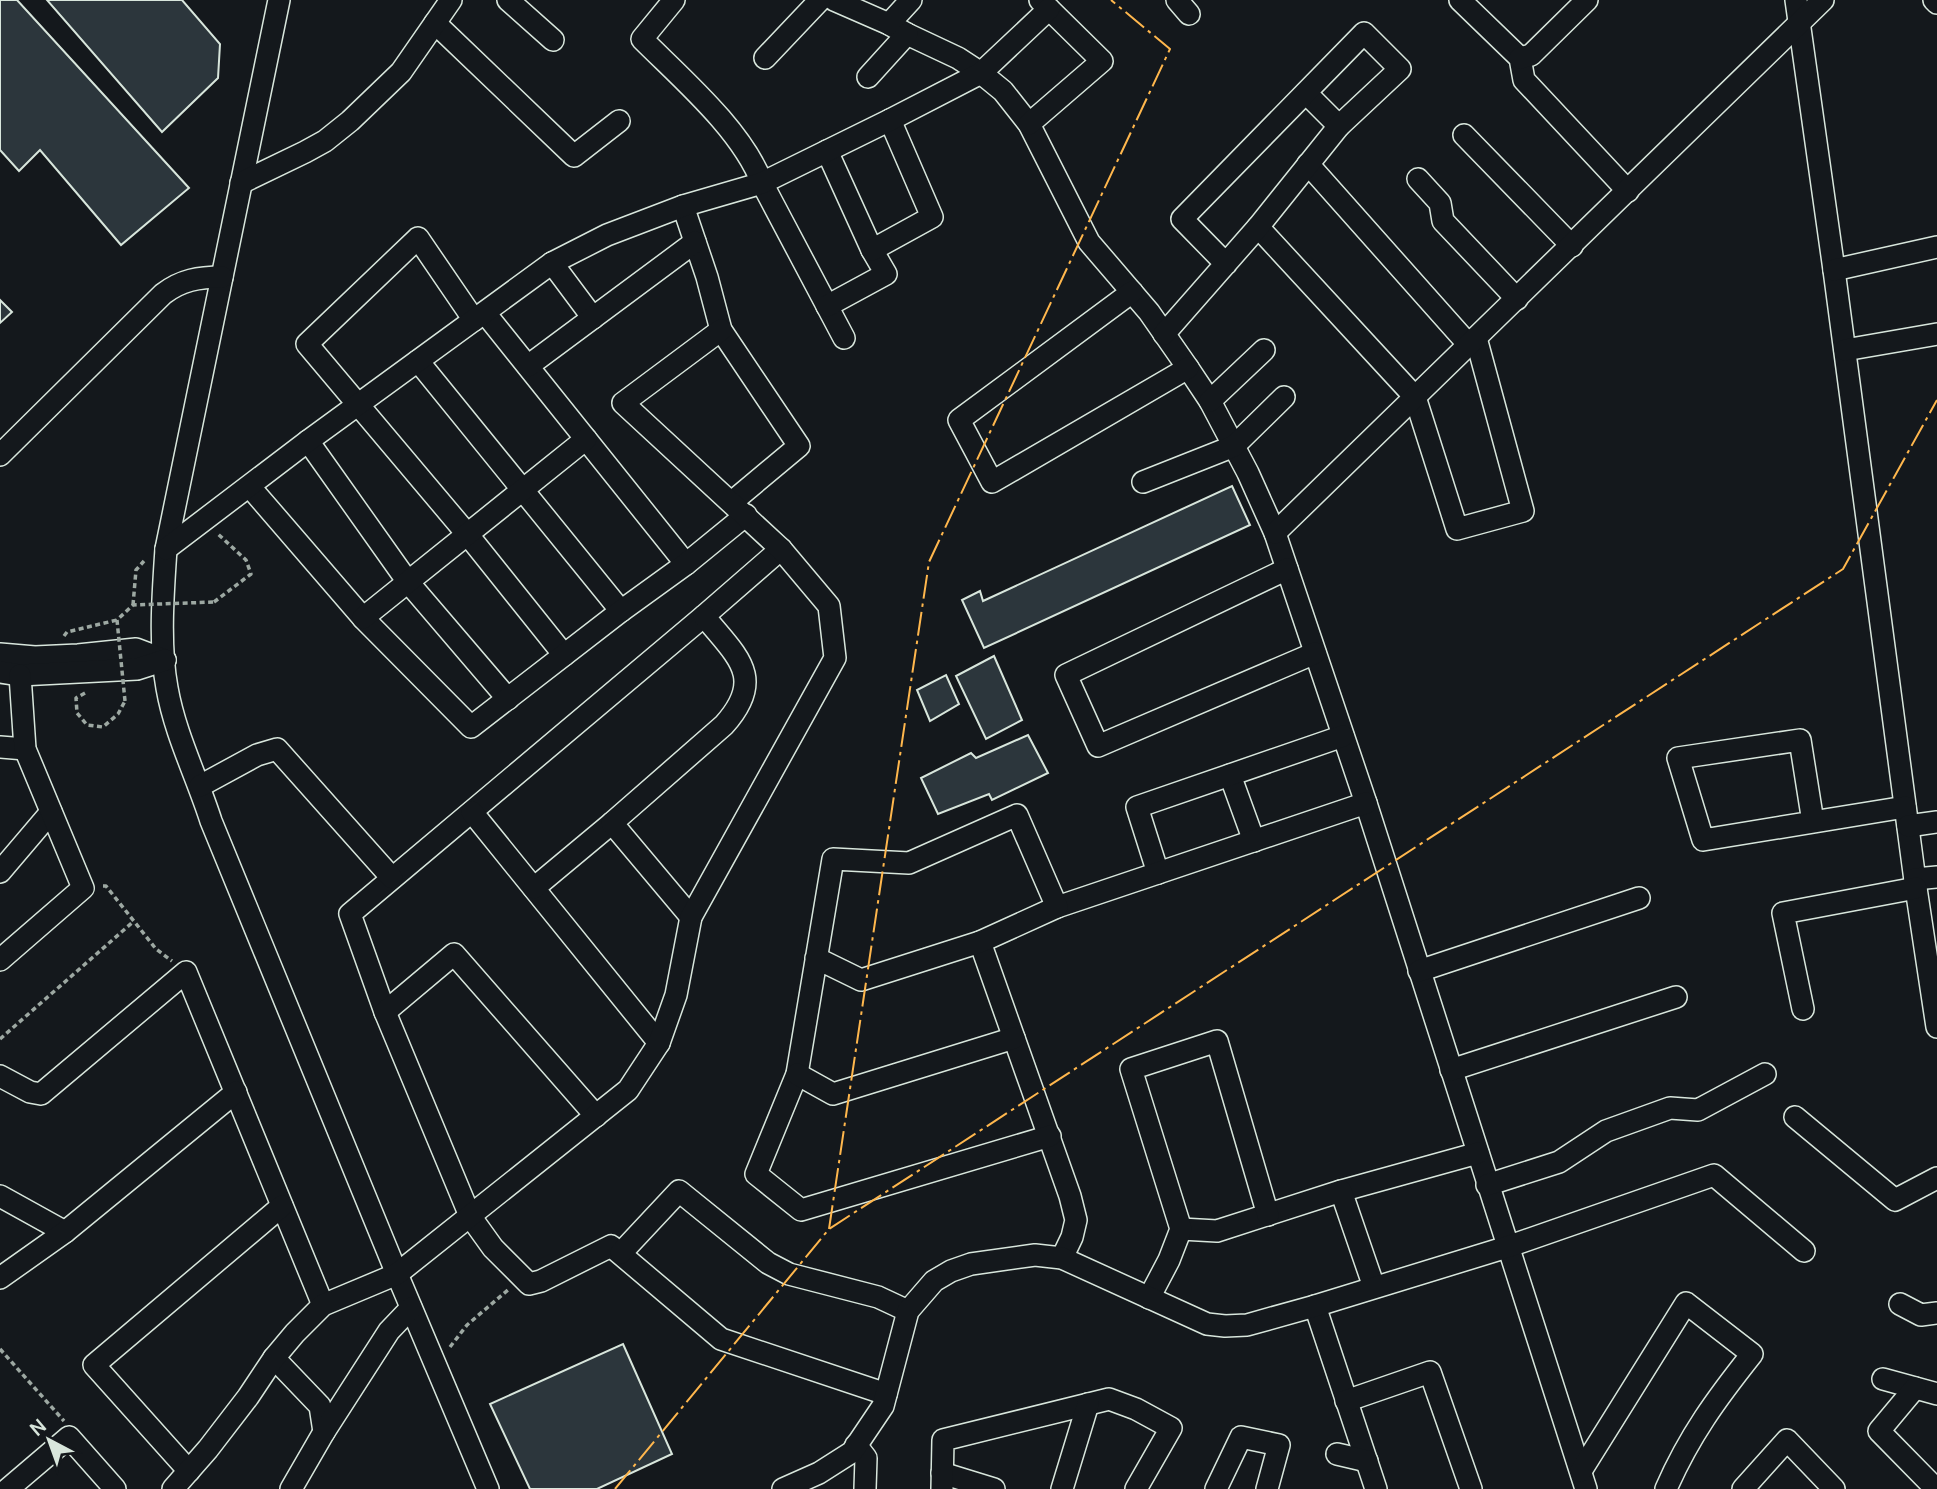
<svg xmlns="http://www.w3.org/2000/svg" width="1937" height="1489" viewBox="0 0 1937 1489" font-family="Manrope,sans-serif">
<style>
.building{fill:#2c363c;stroke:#d8e6dc;stroke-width:2}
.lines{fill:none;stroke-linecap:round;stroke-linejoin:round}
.minor-casing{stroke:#d8e6dc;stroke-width:24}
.path{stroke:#9da8a2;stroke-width:3.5;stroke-dasharray:5 3.5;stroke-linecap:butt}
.minor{stroke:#14181c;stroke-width:21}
.path-bridge{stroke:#9da8a2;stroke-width:3.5;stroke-dasharray:5 3.5;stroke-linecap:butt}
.power{stroke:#ffb74d;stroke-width:2;stroke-dasharray:24 5 3.5 5;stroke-linecap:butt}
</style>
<rect width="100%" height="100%" fill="#14181c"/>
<!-- building -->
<g class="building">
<polygon points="0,0 17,0 189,188 121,245 40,150 19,171 0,150"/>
<polygon points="47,0 182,0 220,44 218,78 162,132"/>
<polygon points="0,300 12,312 0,323"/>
<polygon points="1232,486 1250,525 984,648 962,600 980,591 983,601"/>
<polygon points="994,656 1022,720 986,739 956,676"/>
<polygon points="946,675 959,704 930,721 917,690"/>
<polygon points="1028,735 1048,773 992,800 989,794 938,814 921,778 971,753 976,758"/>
<polygon points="623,1344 672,1454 597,1489 530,1489 490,1404"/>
</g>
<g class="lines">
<defs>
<g id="minor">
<path d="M279,0L166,549C163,593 159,645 167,688C175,734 197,777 211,821L397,1274L488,1489"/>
<polyline points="508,0 553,40"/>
<path d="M674,0L642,39C682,79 742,130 762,183L844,338"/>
<polyline points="834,0 889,24 907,34 958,58 981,73 1003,91 1029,124 1089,242 1149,312 1188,368 1210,401 1248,473 1275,533 1366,803 1586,1489"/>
<polyline points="1177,0 1189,14"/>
<polyline points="1460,0 1520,58 1524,80 1628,191"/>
<polyline points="1796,0 1834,270 1916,888 1937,1027"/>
<polyline points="1934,0 1937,3"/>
<polyline points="435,23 574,156 619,121"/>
<polyline points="889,24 911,0"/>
<polyline points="765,58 820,0"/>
<polyline points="1520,58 1531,55 1587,0"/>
<polyline points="868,77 907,34"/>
<polyline points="1306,93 1339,126"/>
<polyline points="1029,124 1102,61 1040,0"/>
<polyline points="1464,135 1572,246"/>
<polyline points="827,151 872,250 886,274 827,306"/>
<polyline points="1308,164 1469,345"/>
<polyline points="1418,179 1440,203 1443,221 1517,299"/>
<polyline points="241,183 305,152 325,141 350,121 401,72 451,0"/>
<polyline points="683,206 707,277 721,330 799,446 732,502"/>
<polyline points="1258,227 1415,397 1457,529 1523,511 1476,338"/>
<polyline points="872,250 932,217 890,120"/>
<polyline points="552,263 593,318"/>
<polyline points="1834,270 1937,247"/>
<polyline points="1132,292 959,420 992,482 1188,368"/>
<polyline points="485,313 686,564"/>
<polyline points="474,320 418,238 307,344 468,535 564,655"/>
<polyline points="1164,334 1258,227 1339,126 1400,69 1364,33 1182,219 1226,264"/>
<polyline points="1845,350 1937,334"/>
<polyline points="418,361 621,611"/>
<polyline points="528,366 695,242"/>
<polyline points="1210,401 1264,350"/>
<polyline points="308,441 408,582 508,699"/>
<path d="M0,455L163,294C181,280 199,277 222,277"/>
<polyline points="1143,482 1234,446 1284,397"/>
<polyline points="250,487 363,618 471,727 621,611 686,564 746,515"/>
<polyline points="1275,533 1823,0"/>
<polyline points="166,549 308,441 552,263 607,235 683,206 762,183 890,120 981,73 1049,9"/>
<polyline points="781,549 704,616 350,914 385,1012 470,1216 493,1248 529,1284 541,1281 611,1246 721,1339 886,1394"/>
<polyline points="1287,569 1066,675 1098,746 1315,653"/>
<polyline points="363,618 586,439"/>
<polyline points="0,654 35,657 78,655 136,649 165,660"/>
<polyline points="0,672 20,675 137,669 165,660"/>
<polyline points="0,747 25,749"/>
<polyline points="1230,775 1254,841"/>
<polyline points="200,786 257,755 277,749 392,878"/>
<polyline points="472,812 659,1043"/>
<polyline points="1813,822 1800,740 1678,758 1703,840 1905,807"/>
<polyline points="1908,826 1937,822"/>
<polyline points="0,872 51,812"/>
<polyline points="1158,873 1137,807 1343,736"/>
<polyline points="1915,879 1937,877"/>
<polyline points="534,888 612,823"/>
<polyline points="1057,907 1366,803"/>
<path d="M691,917L612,823L724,725C767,677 736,656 704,616"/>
<polyline points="980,942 1070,1196 1076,1220 1072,1237 1062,1258"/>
<polyline points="816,958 861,980 980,942 1057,907 1017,815 909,863 833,859 797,1074 756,1174 801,1210 1050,1136"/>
<polyline points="0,960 83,888 25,749 20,675"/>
<polyline points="1419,971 1639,898"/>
<polyline points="1803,1009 1783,913 1916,888"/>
<polyline points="385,1012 454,954 596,1116"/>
<polyline points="1451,1070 1676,997"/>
<polyline points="797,1074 833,1094 1014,1038"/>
<polyline points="0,1076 30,1092 41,1094 186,972 323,1305"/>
<polyline points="1795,1117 1895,1200 1937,1178"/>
<polyline points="1487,1185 1559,1162 1606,1131 1670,1108 1698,1110 1765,1074"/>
<polyline points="1341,1191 1478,1153"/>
<polyline points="0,1196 65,1232"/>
<polyline points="1181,1229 1217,1231 1341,1191 1374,1287"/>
<polyline points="621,1253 679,1191 768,1263 789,1274 878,1297 908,1311"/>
<polyline points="0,1278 65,1232 236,1092"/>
<polyline points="1149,1298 1169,1260 1181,1229 1131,1069 1217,1041 1268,1215"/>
<polyline points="1900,1304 1921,1315 1937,1313"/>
<polyline points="1315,1306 1376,1489"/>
<polyline points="274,1358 320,1406 324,1432"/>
<polyline points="1883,1379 1937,1394"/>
<polyline points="1915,1388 1879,1431 1936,1489"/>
<polyline points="1346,1401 1430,1372 1471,1489"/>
<polyline points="856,1445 866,1458 865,1489"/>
<polyline points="1337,1454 1367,1461"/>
<polyline points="189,1471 94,1365 282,1206"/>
<path d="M1581,1471L1686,1303L1752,1354C1717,1398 1689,1436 1666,1489"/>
<polyline points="942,1473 994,1489"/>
<polyline points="8,1489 69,1437 115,1489"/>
<polyline points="173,1489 208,1449 248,1397 274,1358 295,1333 323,1305 397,1274 628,1090 659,1043 676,995 691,917 835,658 829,606 781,549 623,403 721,330"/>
<polyline points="291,1489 324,1432 389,1331 411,1308"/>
<polyline points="783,1489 819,1473 852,1452 883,1406 908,1311 934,1281 951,1271 971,1264 1035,1255 1062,1258 1207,1324 1225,1326 1247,1325 1315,1306 1507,1247 1714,1175 1804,1251"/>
<polyline points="942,1489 943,1440 1109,1399 1136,1409 1171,1428 1136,1489"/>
<polyline points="1062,1489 1088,1404"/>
<polyline points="1216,1489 1241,1437 1279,1445 1267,1489"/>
<polyline points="1743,1489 1787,1440 1834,1489"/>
</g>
</defs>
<!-- minor casing -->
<use href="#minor" class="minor-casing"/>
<!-- path -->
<g class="path">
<polyline points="214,602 251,574 246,560 218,534"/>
<polyline points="133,605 136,570 144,561"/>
<polyline points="64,636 67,632 117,620"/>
<polyline points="85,693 76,698 77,713 87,725 103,727 118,714 125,701"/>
<polyline points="103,886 106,886 156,949 172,961"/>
<polyline points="0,1039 134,921"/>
<polyline points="450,1347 467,1325 509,1289"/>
<polyline points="0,1349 64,1421"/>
</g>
<!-- minor -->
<use href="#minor" class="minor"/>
<!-- path-bridge -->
<polyline class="path-bridge" points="125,701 117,620 133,605 214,602"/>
<!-- power -->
<g class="power">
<polyline points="829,1229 929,562 1170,49 1111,0"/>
<polyline points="615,1489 829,1229 1843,569 1937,400"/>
</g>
</g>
<!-- north arrow -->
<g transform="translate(49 1440) rotate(319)" stroke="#14181c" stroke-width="5" paint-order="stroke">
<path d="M0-5L12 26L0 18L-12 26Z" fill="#d8e6dc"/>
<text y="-10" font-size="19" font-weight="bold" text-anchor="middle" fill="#d8e6dc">N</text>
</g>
</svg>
